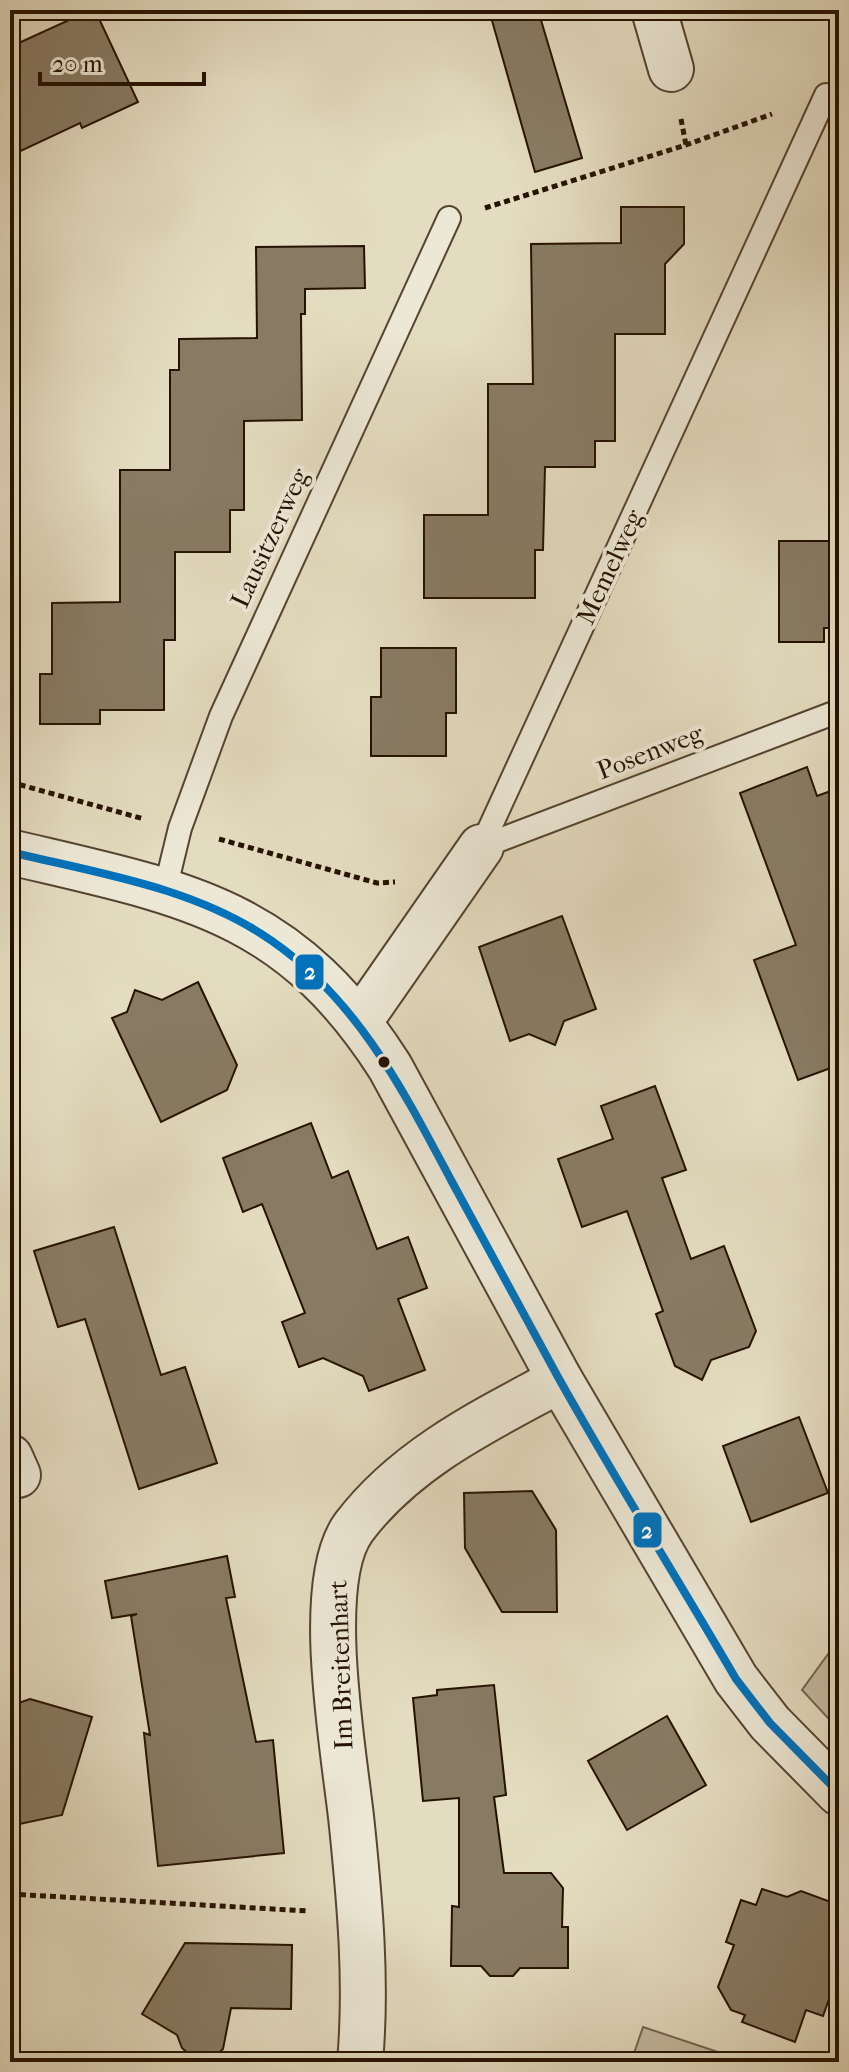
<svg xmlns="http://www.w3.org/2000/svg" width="849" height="2072" viewBox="0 0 849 2072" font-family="'IM FELL French Canon',serif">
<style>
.green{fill:#c4baa0;stroke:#746650;stroke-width:2}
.building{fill:#887b64;stroke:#251201;stroke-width:2}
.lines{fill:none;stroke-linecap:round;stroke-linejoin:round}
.service-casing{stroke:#554431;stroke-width:26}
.minor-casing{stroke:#554431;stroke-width:48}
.path{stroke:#251201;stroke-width:5;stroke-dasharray:6 4;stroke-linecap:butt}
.service{stroke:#ede8d6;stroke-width:22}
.minor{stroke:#ede8d6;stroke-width:44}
.bus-1-casing{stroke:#ede8d6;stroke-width:14}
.bus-1{stroke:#0072bc;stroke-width:8}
.bus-dot{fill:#251201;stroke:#ede8d6;stroke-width:3}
.labels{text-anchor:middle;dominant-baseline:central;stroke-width:8;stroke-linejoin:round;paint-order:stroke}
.street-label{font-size:26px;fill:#251201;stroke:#ede8d6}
.line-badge{stroke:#ede8d6;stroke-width:3}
.badge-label{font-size:22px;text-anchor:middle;font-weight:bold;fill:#fff}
</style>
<rect width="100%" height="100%" fill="#e4dcc0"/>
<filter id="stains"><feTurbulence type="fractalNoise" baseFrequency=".0025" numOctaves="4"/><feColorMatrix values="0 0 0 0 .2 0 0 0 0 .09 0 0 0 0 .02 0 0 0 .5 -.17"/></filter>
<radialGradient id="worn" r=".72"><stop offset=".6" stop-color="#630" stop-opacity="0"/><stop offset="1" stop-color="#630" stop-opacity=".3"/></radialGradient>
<!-- green -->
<g class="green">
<polygon points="839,1639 839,1730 802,1690"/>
<polygon points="643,2027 748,2062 631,2062"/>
</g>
<!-- building -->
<g class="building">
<polygon points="91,10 95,10 138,102 82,128 80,123 10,156 10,47"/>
<polygon points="489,10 538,10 582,158 535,172"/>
<polygon points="621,207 684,207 684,244 665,264 665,334 615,334 615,441 595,441 595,467 545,467 543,550 535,550 535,598 424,598 424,515 488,515 488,384 533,384 531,244 621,243"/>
<polygon points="364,246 365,288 305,289 305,314 301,314 302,420 244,421 244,510 230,510 230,552 175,552 175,640 164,640 164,710 100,710 100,724 40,724 40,674 52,674 52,603 120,602 120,470 170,470 170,370 179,370 179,339 257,338 256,247"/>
<polygon points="779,541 839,541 839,628 824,628 824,642 779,642"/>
<polygon points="381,648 456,648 456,713 446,713 446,756 371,756 371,697 381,697"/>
<polygon points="807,767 817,796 839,788 839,1065 798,1080 754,960 796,945 740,793"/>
<polygon points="562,916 596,1009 564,1021 555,1045 529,1034 510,1041 479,947"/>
<polygon points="198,982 237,1065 227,1090 161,1122 112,1018 127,1012 135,990 162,1000"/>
<polygon points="655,1086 686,1170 662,1178 691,1259 724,1246 756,1331 749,1347 711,1360 702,1380 675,1366 656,1314 663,1311 627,1211 582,1227 558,1159 613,1139 601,1106"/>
<polygon points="311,1123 332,1178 348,1171 377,1249 408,1237 427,1288 398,1299 425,1370 369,1391 363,1376 323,1358 299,1367 282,1322 305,1313 262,1204 243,1212 223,1158"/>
<polygon points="114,1227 161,1375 185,1367 217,1463 139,1489 85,1319 58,1327 34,1251"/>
<polygon points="799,1417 828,1493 751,1522 723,1446"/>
<polygon points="532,1491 556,1530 557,1612 502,1612 465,1548 464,1493"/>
<polygon points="227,1556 235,1597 226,1598 256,1742 273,1740 284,1853 158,1866 144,1733 150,1735 131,1616 137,1614 112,1618 105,1581"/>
<polygon points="494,1685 506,1795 494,1797 504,1873 551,1873 563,1888 562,1927 568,1927 568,1968 520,1968 513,1976 490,1976 481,1966 451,1966 452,1906 459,1907 459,1798 423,1801 413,1698 437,1695 437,1690"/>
<polygon points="30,1699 92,1717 62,1815 10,1826 10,1706"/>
<polygon points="667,1716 706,1785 627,1830 588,1761"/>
<polygon points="762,1889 787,1897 801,1891 839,1905 839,1971 823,2016 806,2010 795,2042 742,2022 745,2015 731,2010 718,1987 734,1945 726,1942 741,1900 756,1905"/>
<polygon points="185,1943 292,1945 291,2009 231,2008 223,2049 213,2058 193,2058 182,2048 177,2035 142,2014"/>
</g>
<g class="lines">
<defs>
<g id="service">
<polyline points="481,847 826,95"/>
<polyline points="481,847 839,711"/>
<polyline points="165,890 180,828 221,716 449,218"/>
</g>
<g id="minor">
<polyline points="654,10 671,69"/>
<path d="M10,852C182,893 288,907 390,1067L560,1380L736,1679L770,1723L839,1793"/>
<polyline points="360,1021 481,847"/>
<polyline points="10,1457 18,1475"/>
<path d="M360,2062C367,1983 360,1904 352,1826C345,1756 312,1583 354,1527C406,1458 487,1419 560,1380"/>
</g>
</defs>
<!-- service casing -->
<use href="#service" class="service-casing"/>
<!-- minor casing -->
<use href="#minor" class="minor-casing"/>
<!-- path -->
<g class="path">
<polyline points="681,119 686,145"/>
<polyline points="485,208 686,145 772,114"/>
<polyline points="10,782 144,819"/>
<polyline points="219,839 377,883 395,882"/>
<polyline points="10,1894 308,1911"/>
</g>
<!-- service -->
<use href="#service" class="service"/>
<!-- minor -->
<use href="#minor" class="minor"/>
<defs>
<path id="bus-1" d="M10,852C98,873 197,888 272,941C358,1001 403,1090 451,1180C487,1245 522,1311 558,1377C615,1479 677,1578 736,1679L770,1723L839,1793"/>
</defs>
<!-- bus-1 casing -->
<use href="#bus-1" class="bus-1-casing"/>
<!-- bus-1 -->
<use href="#bus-1" class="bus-1"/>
</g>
<!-- markers -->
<circle class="bus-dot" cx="384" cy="1062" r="7"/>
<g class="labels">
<!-- street labels -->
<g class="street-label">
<text transform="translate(270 538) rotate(-65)">Lausitzerweg</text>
<text transform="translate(610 567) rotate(-65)">Memelweg</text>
<text transform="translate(650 752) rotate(-21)">Posenweg</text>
<text transform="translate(341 1665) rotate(-92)">Im Breitenhart</text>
</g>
</g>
<g class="line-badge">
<rect x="294" y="953" width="31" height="38" rx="8" fill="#0072bc"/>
<rect x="632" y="1511" width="31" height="38" rx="8" fill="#0072bc"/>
</g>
<g class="badge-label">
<text x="310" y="979">2</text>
<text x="647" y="1538">2</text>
</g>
<!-- margin -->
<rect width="849" height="2072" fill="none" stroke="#e4dcc0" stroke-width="40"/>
<rect x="12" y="12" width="825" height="2048" fill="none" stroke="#251201" stroke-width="4"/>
<rect x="20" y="20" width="809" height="2032" fill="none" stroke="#251201" stroke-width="2"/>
<!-- scale -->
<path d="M40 72v12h164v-12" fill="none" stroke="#251201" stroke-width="4"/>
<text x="52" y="72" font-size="24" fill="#251201" stroke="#ede8d6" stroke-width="6" paint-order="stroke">20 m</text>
<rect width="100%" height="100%" filter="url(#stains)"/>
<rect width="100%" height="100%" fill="url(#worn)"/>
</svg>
